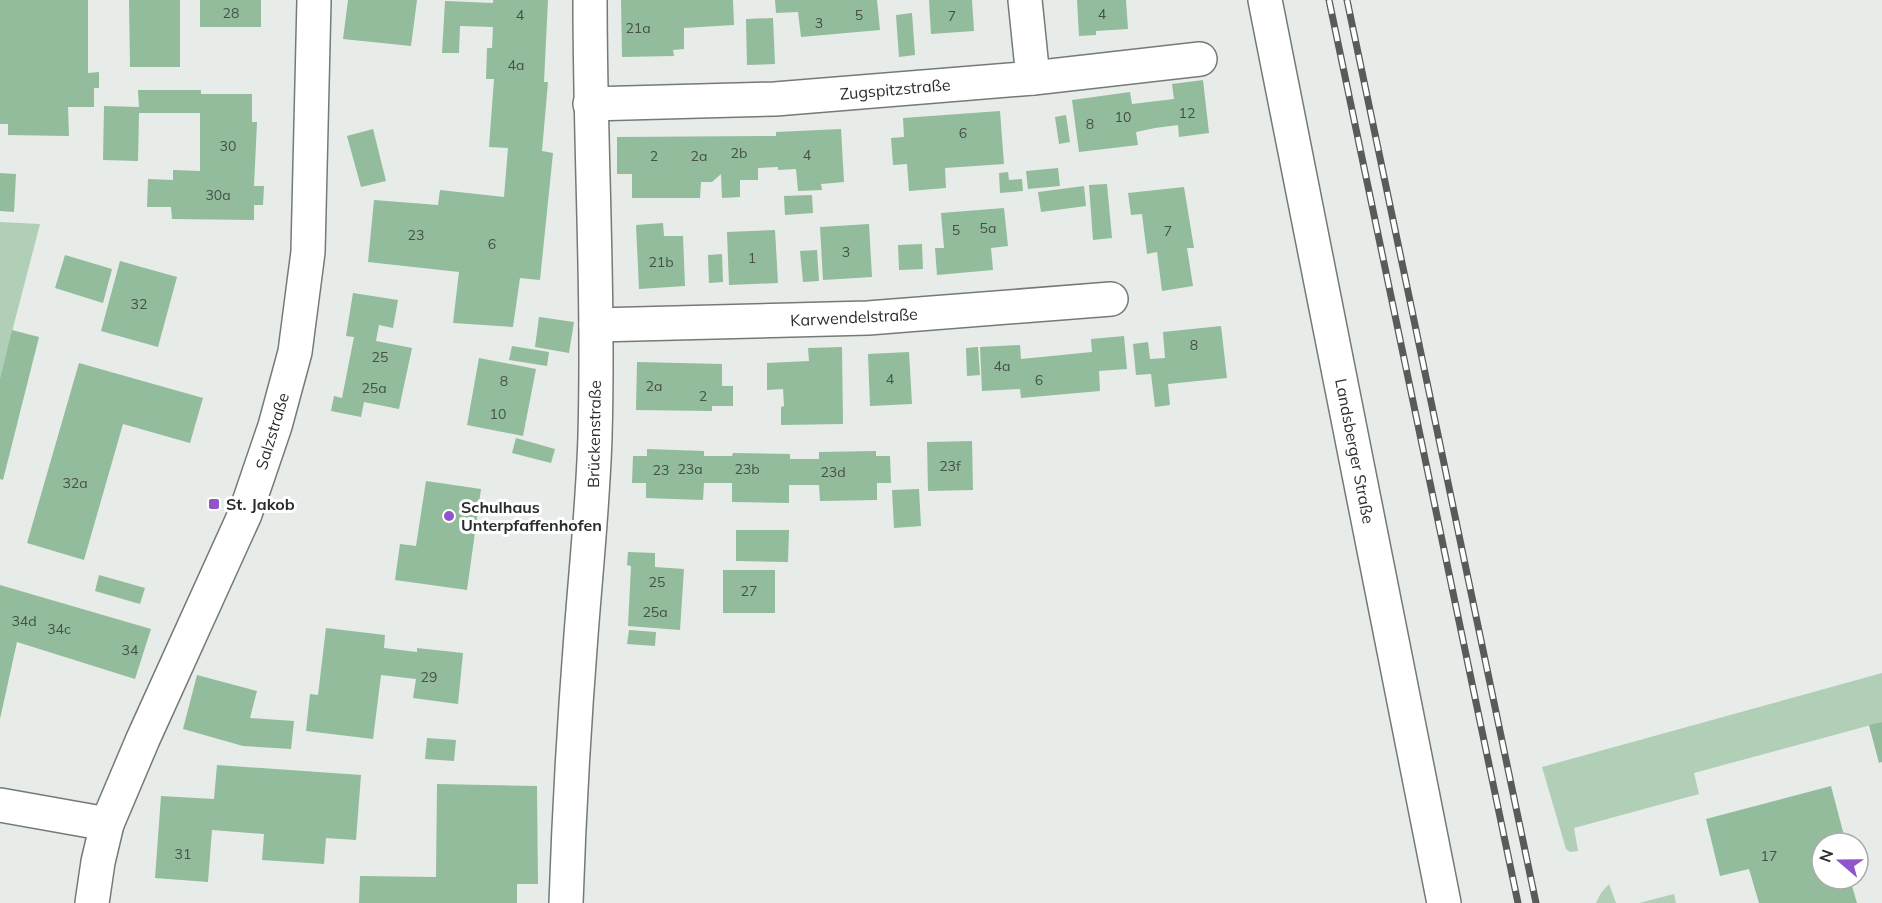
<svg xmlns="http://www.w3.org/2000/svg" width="1882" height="903" viewBox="0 0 1882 903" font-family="Mulish,sans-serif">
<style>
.green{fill:#b0cfb6}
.building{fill:#92bc9b}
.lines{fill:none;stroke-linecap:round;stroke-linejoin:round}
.street-casing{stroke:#757a76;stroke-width:36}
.secondary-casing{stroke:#757a76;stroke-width:36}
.street{stroke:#fff;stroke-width:33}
.secondary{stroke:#fff;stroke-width:33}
.rail-casing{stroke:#585b59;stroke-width:7}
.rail{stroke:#fff;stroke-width:4.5;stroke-dasharray:14;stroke-linecap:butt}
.poi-dot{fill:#9054cb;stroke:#fff;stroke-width:2}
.labels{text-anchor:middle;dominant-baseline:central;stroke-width:6;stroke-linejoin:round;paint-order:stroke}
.number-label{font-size:14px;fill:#455148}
.street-label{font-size:16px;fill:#2b2d2c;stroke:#fff}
.poi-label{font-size:16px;font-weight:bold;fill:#2b2d2c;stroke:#fff;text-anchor:start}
</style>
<rect width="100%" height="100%" fill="#e7ece8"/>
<!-- green -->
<g class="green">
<polygon points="0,222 40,224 0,378"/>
<polygon points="1882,673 1882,722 1694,773 1699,794 1574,828 1578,851 1570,852 1566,849 1542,767"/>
<polygon points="1609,884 1616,903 1596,903 1601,893"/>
<polygon points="1674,894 1676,903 1639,903"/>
</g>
<!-- building -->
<g class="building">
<polygon points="0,0 88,0 88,73 99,72 99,88 94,88 94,107 68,107 69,136 8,135 8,124 0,124"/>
<polygon points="129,0 180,0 180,67 130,67"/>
<rect x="200" y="0" width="61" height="27"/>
<polygon points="348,0 417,0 411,46 343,39"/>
<polygon points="493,0 548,0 544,82 548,82 542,151 553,153 540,280 520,278 513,327 453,323 459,272 368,262 374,200 438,205 440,190 504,197 508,148 489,147 494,79 486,79 487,48 492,48 493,27 460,26 459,53 442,53 445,1 493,3"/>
<polygon points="621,0 733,0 734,25 684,28 684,49 673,50 674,56 622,57"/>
<polygon points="775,0 877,0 880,30 801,37 798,12 776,13"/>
<polygon points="929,0 972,0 974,31 931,34"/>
<polygon points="1077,0 1126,0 1128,29 1096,31 1096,35 1079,36"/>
<polygon points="912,13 915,55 899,57 896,15"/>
<polygon points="773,18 775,64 747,65 746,19"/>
<polygon points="1203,80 1209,133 1179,137 1178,125 1155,128 1136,132 1138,145 1079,152 1072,100 1130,92 1132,104 1174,99 1172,84"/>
<polygon points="138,90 201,90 201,94 252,94 252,122 257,122 254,186 264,186 263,205 254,205 254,220 172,219 171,207 147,207 148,179 173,180 173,170 200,171 200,113 139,113 138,161 103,160 104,106 139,107"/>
<polygon points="1000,111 1004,164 945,168 946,188 909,191 907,164 893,165 891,138 904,137 903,118"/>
<polygon points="1066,115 1070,142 1059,144 1055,117"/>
<polygon points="373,129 386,181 361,187 347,136"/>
<polygon points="841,129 844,182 821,184 822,190 798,191 796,169 778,170 778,167 758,168 758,180 740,180 740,197 722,198 721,174 712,182 701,182 700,198 632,198 632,174 617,174 617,137 776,136 776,132"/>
<polygon points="1058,168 1060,186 1028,189 1026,171"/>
<polygon points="1008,172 1009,180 1022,179 1023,191 1000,193 999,173"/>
<polygon points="0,173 16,174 14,212 0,211"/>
<polygon points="1107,184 1112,238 1093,240 1089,185"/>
<polygon points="1084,186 1086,206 1041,212 1038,192"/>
<polygon points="1184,187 1194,248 1187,248 1193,286 1162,291 1157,252 1147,254 1142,214 1131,215 1128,193"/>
<polygon points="812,195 813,213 785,215 784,196"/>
<polygon points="1004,208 1008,246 991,248 993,270 937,275 935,248 944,248 941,213"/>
<polygon points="663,223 664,236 683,236 685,286 639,289 636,225"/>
<polygon points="869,224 872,277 823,280 820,227"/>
<polygon points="775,230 778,283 729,285 727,232"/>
<polygon points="922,244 923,269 899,270 898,245"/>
<polygon points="817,250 819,281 803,282 800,251"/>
<polygon points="722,254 723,282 709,283 708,255"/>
<polygon points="65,255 112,269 103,303 55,288"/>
<polygon points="120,261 177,277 158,347 101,331"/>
<polygon points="353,293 398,300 393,328 379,325 376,341 412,348 399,409 364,402 361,417 331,411 334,396 342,398 354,337 346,336"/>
<polygon points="539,317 574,322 569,353 535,347"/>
<polygon points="1221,326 1227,378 1168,384 1170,405 1155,407 1151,374 1136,375 1133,344 1148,342 1150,359 1165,358 1163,332"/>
<polygon points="12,330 39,337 3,480 0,479 0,378"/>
<polygon points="1124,336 1127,369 1099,371 1100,391 1021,398 1020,389 982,391 980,347 1020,345 1021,359 1092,352 1091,339"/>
<polygon points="512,346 549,352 547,366 509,360"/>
<polygon points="842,347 843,424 781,425 781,407 784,406 783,389 767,390 767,363 809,361 808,348"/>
<polygon points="978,347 980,375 967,376 966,348"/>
<polygon points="909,352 912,404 870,406 868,354"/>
<polygon points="479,358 536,369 523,436 467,425"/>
<polygon points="637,362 722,364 722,386 733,386 733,406 712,406 712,411 636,410"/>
<polygon points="79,363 203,398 190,443 123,424 84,560 27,543"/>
<polygon points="516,438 555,449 551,463 512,453"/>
<polygon points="972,441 973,490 928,491 927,442"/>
<polygon points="647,449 704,451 704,456 732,456 733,453 790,454 790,459 819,459 819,452 876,451 876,456 890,456 891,483 877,483 877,500 820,501 819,485 789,485 789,503 732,502 732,483 704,483 703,500 646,498 646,483 632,483 633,456 647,456"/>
<polygon points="426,481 481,489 467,590 395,580 400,544 416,546"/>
<polygon points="919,489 921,526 894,528 892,490"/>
<polygon points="736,530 789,530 788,562 736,561"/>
<polygon points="628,552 655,553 655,567 684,569 680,630 628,626 631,566 627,565"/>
<rect x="723" y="570" width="52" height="43"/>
<polygon points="99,575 145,588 140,604 95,591"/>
<polygon points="0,585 151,629 135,679 17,642 0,719"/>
<polygon points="326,628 385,635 384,648 417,652 417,648 463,653 458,704 413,698 416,679 381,675 373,739 306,731 310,694 318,695"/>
<polygon points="629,630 656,632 655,646 627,644"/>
<polygon points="197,675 257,691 250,718 294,721 291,749 243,746 183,729"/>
<polygon points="1882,722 1882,762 1879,763 1869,725"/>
<polygon points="427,738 456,740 454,761 425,759"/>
<polygon points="217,765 361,775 356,840 326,838 324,864 262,860 264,834 212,830 208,882 155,878 161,796 214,799"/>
<polygon points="437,784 537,786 538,884 517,884 517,903 359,903 360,876 436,877"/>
<polygon points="1831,786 1846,843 1822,843 1822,879 1850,879 1857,903 1759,903 1749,869 1720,876 1706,819"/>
</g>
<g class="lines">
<defs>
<g id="street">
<polyline points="1025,0 1033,78"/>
<polyline points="590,104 775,99 1033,78 1200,59"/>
<polyline points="596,325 868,318 1111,299"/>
<polyline points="0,805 107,824"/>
<polyline points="92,903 98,862 107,824 143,739 245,514 275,426 295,352 308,252 314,0"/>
<path d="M566,903C569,814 574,725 581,635C586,569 593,503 595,436C599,291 590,145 590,0"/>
</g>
<polyline id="secondary" points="1265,0 1444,903"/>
</defs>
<!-- street casing -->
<use href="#street" class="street-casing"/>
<!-- secondary casing -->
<use href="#secondary" class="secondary-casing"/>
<!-- street -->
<use href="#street" class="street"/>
<!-- secondary -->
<use href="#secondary" class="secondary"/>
<defs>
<g id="rail">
<polyline points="1329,0 1518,903"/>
<polyline points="1347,0 1536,903"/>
</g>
</defs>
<!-- rail casing -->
<use href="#rail" class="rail-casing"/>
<!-- rail -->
<use href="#rail" class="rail"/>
</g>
<!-- markers -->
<g class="poi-dot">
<rect x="208" y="498" width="12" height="12" rx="3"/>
<circle cx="449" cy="516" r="6"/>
</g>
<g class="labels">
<!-- number labels -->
<g class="number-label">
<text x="231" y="13">28</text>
<text x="1102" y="14">4</text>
<text x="520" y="15">4</text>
<text x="859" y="15">5</text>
<text x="952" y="16">7</text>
<text x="819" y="23">3</text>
<text x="638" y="28">21a</text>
<text x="516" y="65">4a</text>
<text x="1187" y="113">12</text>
<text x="1123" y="117">10</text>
<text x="1090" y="124">8</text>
<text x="963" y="133">6</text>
<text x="228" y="146">30</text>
<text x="739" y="153">2b</text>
<text x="807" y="155">4</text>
<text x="654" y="156">2</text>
<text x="699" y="156">2a</text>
<text x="218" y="195">30a</text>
<text x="988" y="228">5a</text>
<text x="956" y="230">5</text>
<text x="1168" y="231">7</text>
<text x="416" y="235">23</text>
<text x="492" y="244">6</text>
<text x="846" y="252">3</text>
<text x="752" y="258">1</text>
<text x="661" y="262">21b</text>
<text x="139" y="304">32</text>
<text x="1194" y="345">8</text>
<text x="380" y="357">25</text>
<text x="1002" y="366">4a</text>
<text x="890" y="379">4</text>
<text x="1039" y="380">6</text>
<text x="504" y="381">8</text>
<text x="654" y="386">2a</text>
<text x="374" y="388">25a</text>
<text x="703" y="396">2</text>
<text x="498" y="414">10</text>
<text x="950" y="466">23f</text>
<text x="690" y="469">23a</text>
<text x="747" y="469">23b</text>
<text x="661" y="470">23</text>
<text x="833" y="472">23d</text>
<text x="75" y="483">32a</text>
<text x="657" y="582">25</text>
<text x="749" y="591">27</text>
<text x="655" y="612">25a</text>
<text x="24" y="621">34d</text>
<text x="59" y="629">34c</text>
<text x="130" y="650">34</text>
<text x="429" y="677">29</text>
<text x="183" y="854">31</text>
<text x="1769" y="856">17</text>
</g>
<!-- street labels -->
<g class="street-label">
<text transform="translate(895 89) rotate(-5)">Zugspitzstraße</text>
<text transform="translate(854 317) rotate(-3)">Karwendelstraße</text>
<text transform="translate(272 431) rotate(-73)">Salzstraße</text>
<text transform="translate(594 434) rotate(-89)">Brückenstraße</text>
<text transform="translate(1355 451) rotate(79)">Landsberger Straße</text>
</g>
<!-- poi labels -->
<g class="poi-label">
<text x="226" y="504">St. Jakob</text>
<text x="461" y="507">Schulhaus<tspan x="461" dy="18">Unterpfaffenhofen</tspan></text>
</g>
</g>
<!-- north arrow -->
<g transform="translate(1840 861) rotate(290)"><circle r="28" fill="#ffffff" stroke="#aaabab" stroke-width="1.5"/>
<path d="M0-4.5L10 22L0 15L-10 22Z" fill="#9054cb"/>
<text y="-9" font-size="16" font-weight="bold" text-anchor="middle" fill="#2b2d2c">N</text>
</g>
</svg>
